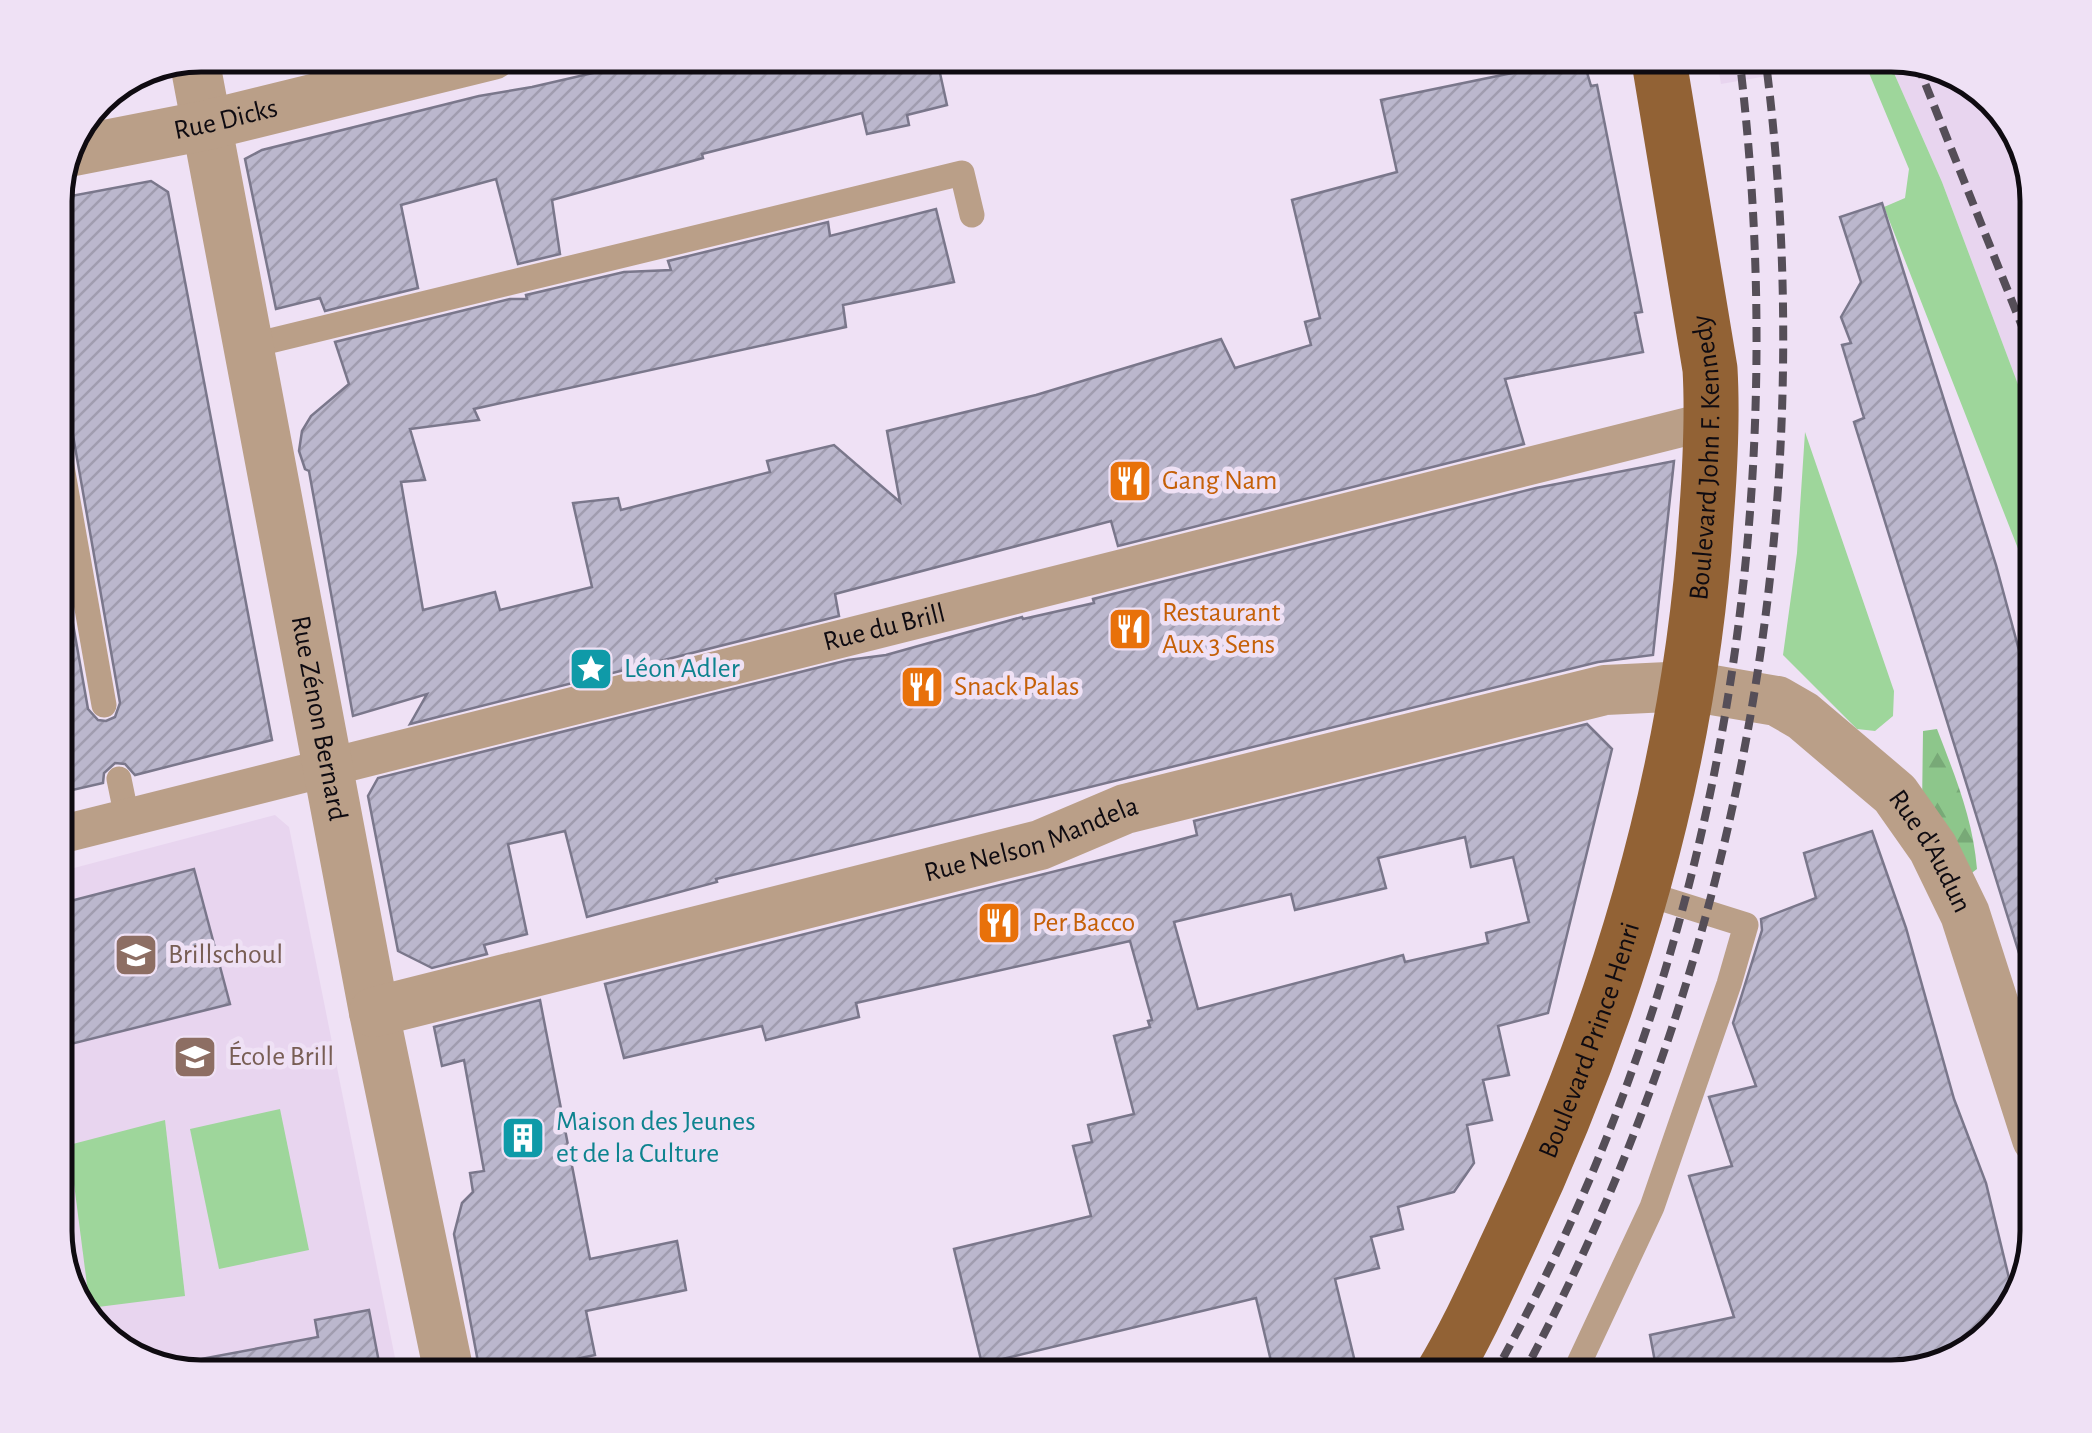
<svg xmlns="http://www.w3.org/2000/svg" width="2092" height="1433" viewBox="0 0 2092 1433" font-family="'Alegreya Sans',sans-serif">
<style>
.built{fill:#e8d5ef}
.green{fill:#9ed69b}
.forest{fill:url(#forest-firs)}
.building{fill:url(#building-hatch);stroke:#7a778b;stroke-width:2.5;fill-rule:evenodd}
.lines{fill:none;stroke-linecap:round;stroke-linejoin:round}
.service{stroke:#ba9f88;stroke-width:25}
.pedestrian{stroke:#ba9f88;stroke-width:38}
.minor{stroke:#ba9f88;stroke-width:50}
.primary{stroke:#926235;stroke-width:55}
.rail{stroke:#554e58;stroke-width:8;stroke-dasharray:15 8;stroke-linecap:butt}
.labels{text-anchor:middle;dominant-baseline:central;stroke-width:9;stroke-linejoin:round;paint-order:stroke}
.street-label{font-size:28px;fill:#0f0b11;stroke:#efe1f5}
.food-label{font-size:28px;fill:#c56008;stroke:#efe1f5;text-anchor:start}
.culture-label{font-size:28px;fill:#0d838f;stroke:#efe1f5;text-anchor:start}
.education-label{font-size:28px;fill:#785e54;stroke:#efe1f5;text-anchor:start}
.rim{fill:none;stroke:#0f0b11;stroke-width:5}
</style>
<defs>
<pattern id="forest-firs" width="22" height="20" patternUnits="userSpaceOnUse" patternTransform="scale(2.5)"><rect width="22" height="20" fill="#8dc68b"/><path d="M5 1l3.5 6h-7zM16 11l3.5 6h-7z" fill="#78a977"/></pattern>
<pattern id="building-hatch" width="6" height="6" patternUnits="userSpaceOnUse" patternTransform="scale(2.5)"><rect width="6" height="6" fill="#bbb7cd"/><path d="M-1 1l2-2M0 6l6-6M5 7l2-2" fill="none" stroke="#a09caf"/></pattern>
</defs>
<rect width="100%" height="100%" fill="#efe1f5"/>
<!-- built -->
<g class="built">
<polygon points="1716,55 1794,55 1788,63 1790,72 1721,84"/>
<polygon points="1886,55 1972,80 2018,129 2037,201 2037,435 1942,182"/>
<polygon points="275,815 289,827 399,1378 201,1378 120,1353 74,1304 55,1241 55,873"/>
</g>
<!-- green -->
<g class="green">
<polygon points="1794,55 1886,55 1942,182 2037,435 2037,597 1884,207 1905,198 1909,169 1864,61 1790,72 1788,63"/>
<polygon points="1805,432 1894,691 1893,716 1875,731 1857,729 1783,655 1797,553"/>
<polygon points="280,1109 309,1250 219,1269 190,1129"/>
<polygon points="165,1120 185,1296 90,1308 69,1145"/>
</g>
<!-- forest -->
<path class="forest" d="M1937,729C1955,776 1973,819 1977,869L1969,875L1922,809L1923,731Z"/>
<!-- building -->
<g class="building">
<polygon points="671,55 936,55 947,105 907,115 909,125 867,134 862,113 702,154 703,158 552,200 560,254 518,264 496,179 401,205 418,288 325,311 320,298 276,309 245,159 262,150 479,96 532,87"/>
<polygon points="1506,55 1582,55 1591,86 1597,85 1642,312 1635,313 1643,352 1505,379 1524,444 1118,546 1111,521 835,594 839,616 410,724 427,694 353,716 309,471 305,469 299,451 302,431 311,416 349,384 335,342 510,299 527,299 526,295 624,272 671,270 668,261 828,222 830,236 936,209 954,282 843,305 846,327 474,409 479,420 410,429 425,480 401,482 423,610 495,592 500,610 592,587 573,503 618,498 621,510 770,472 767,461 834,445 900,502 887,431 1036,395 1221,339 1235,368 1311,345 1305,322 1320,318 1292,200 1397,172 1381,100 1512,73"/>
<polygon points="151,181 168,192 272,740 135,775 125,764 115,763 104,773 103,783 55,794 55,522 88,709 98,720 106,721 115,717 120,703 71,424 67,416 55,411 55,199"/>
<polygon points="1882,203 1996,565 2037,717 2037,981 2028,982 1854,422 1864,418 1842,345 1851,343 1841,317 1861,282 1840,217"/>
<polygon points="1674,461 1653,655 1598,662 716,879 717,882 587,917 565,831 508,844 527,934 484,945 487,954 432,968 398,951 368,796 378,778 848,660 886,655 1022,617 1023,619 1094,603 1093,599 1536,488"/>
<path d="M1587,724L1612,749L1548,1013L1498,1026L1509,1075L1483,1080L1492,1120L1467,1125L1474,1163L1454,1192L1398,1207L1403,1229L1371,1237L1379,1268L1335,1279L1355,1362L1289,1378H1275L1256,1298L982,1364L954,1249L1091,1216L1073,1146L1092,1142L1088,1125L1134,1114L1114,1036L1150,1027L1148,1021L1152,1020L1130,941L856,1003L859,1017L766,1040L762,1026L624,1058L605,984L1156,846L1197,835L1194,821ZM1465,837L1471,867L1513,857L1529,922L1486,933L1488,943L1405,962L1403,955L1198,1009L1174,922L1291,894L1295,910L1386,888L1378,858Z"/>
<polygon points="1872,831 1906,928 1954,1099 1986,1183 2015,1303 2012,1313 1963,1359 1891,1378 1658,1378 1650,1335 1734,1317 1689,1176 1732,1166 1709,1097 1756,1086 1733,1023 1762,930 1761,919 1816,898 1804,853"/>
<polygon points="194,869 230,1004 55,1048 55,905"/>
<polygon points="540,1000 590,1259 677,1241 686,1290 586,1311 595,1355 557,1363 560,1378 481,1378 454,1234 462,1203 473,1192 470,1173 484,1171 464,1060 442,1066 434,1027"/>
<polygon points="369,1310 382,1378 202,1378 201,1359 318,1337 315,1320"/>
</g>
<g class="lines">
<!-- service -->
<g class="service">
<polyline points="249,346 962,173 972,215"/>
<polyline points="55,427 104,705"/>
<polyline points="119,779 127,818"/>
<polyline points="1572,1378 1652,1207 1729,984 1746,925 1641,892"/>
</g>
<!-- pedestrian -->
<path class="pedestrian" id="s1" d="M55,836L1713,420"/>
<!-- minor -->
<g class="minor">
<path id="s2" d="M194,58L374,1012L450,1378"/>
<path id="s3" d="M74,151L207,125L492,55"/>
<path id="s4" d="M374,1012L1040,845L1125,809L1605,690L1689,686L1777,701L1803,716L1895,794L1933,848L1965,914L2037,1139"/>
</g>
<!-- primary -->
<path class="primary" id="s5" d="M1440,1378C1468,1332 1489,1284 1512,1235C1617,1011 1690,769 1706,521C1710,470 1713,420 1710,369L1658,55"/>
<!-- rail -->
<g class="rail">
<polyline points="1917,63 2037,364"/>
<path d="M1492,1378C1718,976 1795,510 1739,55"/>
<path d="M1521,1378C1739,974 1824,510 1765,55"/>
</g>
</g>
<!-- icons -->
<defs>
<symbol id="restaurant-square" viewBox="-11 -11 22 22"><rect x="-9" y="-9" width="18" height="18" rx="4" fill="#e8710a" stroke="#efe1f5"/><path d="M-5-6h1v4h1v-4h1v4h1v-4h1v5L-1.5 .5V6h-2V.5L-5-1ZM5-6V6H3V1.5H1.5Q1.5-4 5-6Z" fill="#fff"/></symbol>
<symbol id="sight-square" viewBox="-11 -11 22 22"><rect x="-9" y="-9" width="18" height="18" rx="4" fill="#0f9aa8" stroke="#efe1f5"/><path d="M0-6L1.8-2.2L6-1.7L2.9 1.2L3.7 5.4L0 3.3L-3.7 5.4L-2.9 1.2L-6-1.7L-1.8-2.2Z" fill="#fff"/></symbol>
<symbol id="school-square" viewBox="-11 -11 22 22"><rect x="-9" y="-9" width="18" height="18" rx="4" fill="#8d6e63" stroke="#efe1f5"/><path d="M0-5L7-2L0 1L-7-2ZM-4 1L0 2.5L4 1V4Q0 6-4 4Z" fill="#fff"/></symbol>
<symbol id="building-square" viewBox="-11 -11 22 22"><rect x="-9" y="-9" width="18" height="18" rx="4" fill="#0f9aa8" stroke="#efe1f5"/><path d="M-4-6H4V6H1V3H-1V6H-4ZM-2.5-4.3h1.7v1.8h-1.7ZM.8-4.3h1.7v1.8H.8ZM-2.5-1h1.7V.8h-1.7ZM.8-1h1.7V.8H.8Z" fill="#fff"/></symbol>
</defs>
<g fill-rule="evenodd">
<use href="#restaurant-square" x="1105" y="456" width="50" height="50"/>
<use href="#restaurant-square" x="1105" y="604" width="50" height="50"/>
<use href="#sight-square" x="566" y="644" width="50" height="50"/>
<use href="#restaurant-square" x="897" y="662" width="50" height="50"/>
<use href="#restaurant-square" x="974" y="898" width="50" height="50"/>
<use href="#school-square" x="111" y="930" width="50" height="50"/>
<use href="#school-square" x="170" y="1032" width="50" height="50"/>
<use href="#building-square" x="498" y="1113" width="50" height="50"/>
</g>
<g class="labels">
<!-- street labels -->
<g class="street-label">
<text stroke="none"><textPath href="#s3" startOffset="155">Rue Dicks</textPath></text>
<text stroke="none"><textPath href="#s5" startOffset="968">Boulevard John F. Kennedy</textPath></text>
<text stroke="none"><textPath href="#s1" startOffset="855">Rue du Brill</textPath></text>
<text stroke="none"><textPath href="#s2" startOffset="672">Rue Zénon Bernard</textPath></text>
<text stroke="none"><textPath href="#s4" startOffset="680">Rue Nelson Mandela</textPath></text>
<text stroke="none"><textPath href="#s4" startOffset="1665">Rue d'Audun</textPath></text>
<text stroke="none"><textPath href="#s5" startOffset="370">Boulevard Prince Henri</textPath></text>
</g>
<!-- food labels -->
<g class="food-label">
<text x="1162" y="481">Gang Nam</text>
<text x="1162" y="613">Restaurant<tspan x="1162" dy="32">Aux 3 Sens</tspan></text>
<text x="954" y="687">Snack Palas</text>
<text x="1032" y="923">Per Bacco</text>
</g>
<!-- culture labels -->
<g class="culture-label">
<text x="624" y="669">Léon Adler</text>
<text x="556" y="1122">Maison des Jeunes<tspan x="556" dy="32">et de la Culture</tspan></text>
</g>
<!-- education labels -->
<g class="education-label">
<text x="168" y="955">Brillschoul</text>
<text x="228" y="1057">École Brill</text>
</g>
</g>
<!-- crop -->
<path d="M0 0H2092V1433H0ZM201 72H1891A129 129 0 0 1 2020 201V1231A129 129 0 0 1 1891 1360H201A129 129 0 0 1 72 1231V201A129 129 0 0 1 201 72Z" fill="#efe1f5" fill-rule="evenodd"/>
<path class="rim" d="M201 72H1891A129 129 0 0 1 2020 201V1231A129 129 0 0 1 1891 1360H201A129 129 0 0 1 72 1231V201A129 129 0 0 1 201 72Z"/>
</svg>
